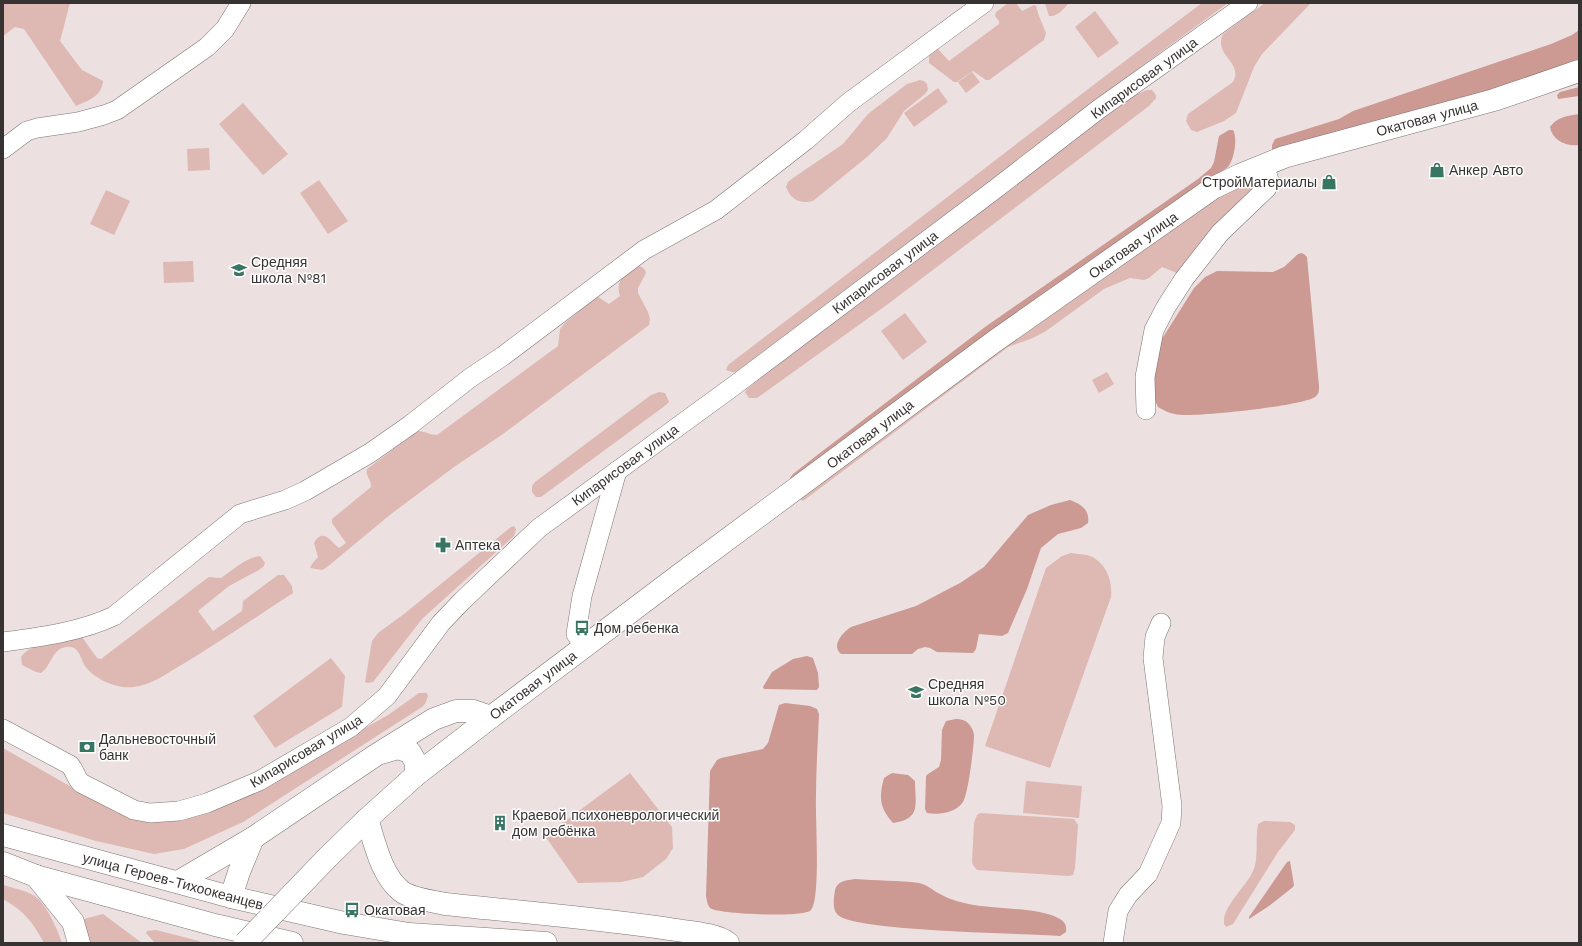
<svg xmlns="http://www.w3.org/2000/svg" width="1582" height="946" viewBox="0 0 1582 946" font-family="'Work Sans',sans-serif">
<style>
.green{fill:#deb8b3}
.forest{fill:#cc9993}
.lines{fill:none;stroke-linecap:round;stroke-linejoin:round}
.street-casing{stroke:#7e7573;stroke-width:20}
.secondary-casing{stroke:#7e7573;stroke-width:23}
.primary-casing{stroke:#7e7573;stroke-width:23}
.highway-casing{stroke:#7e7573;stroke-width:23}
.street{stroke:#fff;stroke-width:19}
.secondary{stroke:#fff;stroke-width:22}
.primary{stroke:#fff;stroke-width:22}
.highway{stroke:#fff;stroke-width:22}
.primary-bridge-casing{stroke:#7e7573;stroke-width:23;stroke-linecap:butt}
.primary-bridge{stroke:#fff;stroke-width:22}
.labels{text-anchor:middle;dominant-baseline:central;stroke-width:3;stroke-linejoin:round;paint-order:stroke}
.street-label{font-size:14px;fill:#373332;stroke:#fff}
.poi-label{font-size:14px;fill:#373332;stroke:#fff;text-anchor:start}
</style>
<rect width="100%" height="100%" fill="#ece1e0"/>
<!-- green -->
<g class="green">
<path d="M3,3H70L60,41L82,70L103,81C102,96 88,101 76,106L24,29L15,27L3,36Z"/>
<polygon points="1008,3 1016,3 1022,11 1034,5 1036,6 1039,16 1046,33 1044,40 989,80 986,80 973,71 957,82 954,82 929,63 929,54 933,50 938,49 949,61 999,24 999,21 995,16 996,12"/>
<path d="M1045,3H1069C1063,9 1058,17 1049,16Z"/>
<path d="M1202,3H1228L1154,57L736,372H732L726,370L728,365C886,245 1043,122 1202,3Z"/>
<path d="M1265,3H1311L1262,54L1254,67L1236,113L1224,121L1197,132L1191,130L1186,121L1188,114L1233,82C1244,62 1213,56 1223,34Z"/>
<polygon points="1095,11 1119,43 1098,58 1075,27"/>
<polygon points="972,72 980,82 966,93 958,82"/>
<path d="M920,80L924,81L927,84L928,90L925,94L904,111L887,138L867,157L813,201C800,204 791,200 786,187L788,182L793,178L843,144L868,114L907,84Z"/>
<polygon points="938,88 948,102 914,127 904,113"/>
<polygon points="1147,90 1152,90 1156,95 1156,98 1149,106 888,304 757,398 749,398 745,392 747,389 1022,176 1133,96"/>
<polygon points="243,103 288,154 263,175 219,124"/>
<polygon points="209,148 210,170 188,171 187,149"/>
<polygon points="319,180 348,221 328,234 300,193"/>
<polygon points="1254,181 1257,187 1177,273 1162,267 1149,278 1144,280 1130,278 1104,289 1046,331 1033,338 1008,347 803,501 800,499 875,437 1191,215 1231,189"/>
<polygon points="106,190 130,201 114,235 90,224"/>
<polygon points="193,261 194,282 164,283 163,262"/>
<path d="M634,266C640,266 644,266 646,273L638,288V293L648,312L650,319L649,325L503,434L454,467L391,514L327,567L322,570L310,568L312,564L318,557L314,543C323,527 331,542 339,548L346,543L332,523V519L371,487C372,481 365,476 367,469L418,431C425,431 430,435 437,435L558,346L560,329L565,323L595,298L598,297L609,304L620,296C615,281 624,275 634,266Z"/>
<polygon points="905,313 927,342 903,360 881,331"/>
<polygon points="1107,372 1114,384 1099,393 1092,380"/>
<polygon points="659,392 665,393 669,402 666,405 541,497 536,497 532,492 532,486 535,482 651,395"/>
<polygon points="514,526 516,529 514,536 422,619 373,682 368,683 365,682 372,641 378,633 404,614 511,527"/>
<path d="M1071,553C1076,554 1082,554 1087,555C1105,560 1113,580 1111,597L1050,768L985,746L1046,568L1062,556Z"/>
<path d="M260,556L265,563L264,566L259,570L229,586L198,611L213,631L242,611L243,601L278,575H284L292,586L293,593C256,617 220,642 183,664C167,673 152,685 134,687C118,689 95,680 85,666C80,658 79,642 62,648C52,652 50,667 41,673L36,672L22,665L21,657C31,642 64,640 82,637L97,658L101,659L206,579L209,577L221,578C233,570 245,558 260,556Z"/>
<polygon points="331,658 345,676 342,707 275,748 253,716"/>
<polygon points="419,693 427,693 428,696 425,704 422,707 243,822 184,849 154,854 96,841 3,813 3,748 117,813 133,818 261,787 388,715"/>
<polygon points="630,773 672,827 673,848 666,859 643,877 622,882 578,883 545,836"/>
<polygon points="1026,781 1082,786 1079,818 1023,813"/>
<polygon points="980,813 1074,819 1078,825 1075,868 1073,875 1069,876 977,870 973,865 972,862 974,823 977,815"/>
<path d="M1264,821L1290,822L1295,825V830L1278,852L1233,924L1226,927L1224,924C1222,906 1246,887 1253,871C1259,859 1255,839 1258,824Z"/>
<path d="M3,885C13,888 24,890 33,895C45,901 58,930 62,943H44C32,921 25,912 3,899Z"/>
<polygon points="103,914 142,943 90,943 84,919"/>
<polygon points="156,930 199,941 202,943 155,943 146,933 147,931"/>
</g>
<!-- forest -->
<g class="forest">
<polygon points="1579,30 1579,61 1466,99 1276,152 1272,149 1272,145 1275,139 1339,119 1353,111 1551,44 1572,35"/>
<polygon points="1579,87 1579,96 1558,99 1557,95 1560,92"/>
<path d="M1579,114V145C1566,147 1552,140 1550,127C1557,117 1567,116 1579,114Z"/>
<path d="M1229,130H1233C1238,139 1234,159 1228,167L791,480L790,478L793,474L816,456L985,327L1198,179L1211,168L1214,162L1219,136Z"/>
<path d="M1301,253L1304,254L1307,257L1319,386C1319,391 1319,394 1315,397C1302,406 1203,416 1184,415C1174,415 1166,412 1158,407L1153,396L1155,372L1160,342L1194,288L1205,277L1217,271L1273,272L1284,267L1298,254Z"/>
<path d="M1070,500C1081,504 1090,510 1088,523L1081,528L1058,534L1041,548L1027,589L1008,633L1002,636L979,634L976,649L973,653L937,652L930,648L925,647L918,649L912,654H841C831,646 842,633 851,627L916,606L960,583L984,567L1028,515L1051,505Z"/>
<polygon points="807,656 813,658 818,673 819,687 817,690 764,689 763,687 772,672 793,659"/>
<path d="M785,703L810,706L817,709L819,714C818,741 816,769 816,796C815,815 821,899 811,910C804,918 723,914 712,909C707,907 707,900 706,896L710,771L717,760L721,758L763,749L768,743L779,705Z"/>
<path d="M956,719C962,719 968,721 971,727C973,730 974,733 974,736C974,746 968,795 963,802C955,813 940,815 927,813L925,809L926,776L928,774L939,767L941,760L942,730L946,721Z"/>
<path d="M892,773L908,775L915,781C915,804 922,819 893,823C879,807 879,797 884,778Z"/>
<polygon points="1290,861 1294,885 1293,887 1269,906 1249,919 1249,917 1287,862"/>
<path d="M855,879C876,881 898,880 919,883C928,885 932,890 940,894C950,900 963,903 974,905C997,909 1039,908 1058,918C1065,921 1067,926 1066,932L1060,936C1028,933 850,932 837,914C832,908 834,897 835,890C837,881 847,880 855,879Z"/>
</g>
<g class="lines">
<defs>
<g id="street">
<polyline points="3,149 27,131 37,128 78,122 104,115 117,110 207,47 225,29 241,3"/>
<polyline points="1146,410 1145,377 1154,330 1166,307 1184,279 1220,233 1267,188 1269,180 1264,165"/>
<path d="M3,642C40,637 80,632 114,616L240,514L285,500L305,491L370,453L410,425L470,378L503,356L644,250L716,210L806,140L848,103L984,3"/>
<polyline points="584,646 576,634 582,596 617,471"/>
<path d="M3,729L70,765C75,771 76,778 81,783L134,810L150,813L179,811L207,803L259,781L351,727L387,696L441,623L462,601L539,528L735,385L994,190L1099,109L1248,3"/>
<polyline points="1113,943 1118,911 1128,895 1148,874 1171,823 1172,806 1153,658 1155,637 1161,623"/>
</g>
<polyline id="secondary" points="491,717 682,573 995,341 1213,188 1240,175 1284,157 1494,100 1579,71"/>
<g id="primary">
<polyline points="381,753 398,748 410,752 416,763 416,775"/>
<polyline points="328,857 367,819 416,775 491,717"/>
<polyline points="178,882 253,838 376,755 434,719 456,711 474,711 491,717"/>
</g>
<g id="highway">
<path d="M367,819C375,843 381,875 401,891C411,899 433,901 445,904C520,912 595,918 670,929C686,932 716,933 728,943"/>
<polyline points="3,835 231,897 344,923 409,934 546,943"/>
<polyline points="3,863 36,876 215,925 292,943"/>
<polyline points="36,876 73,922 79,943"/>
<polyline points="231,897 239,872 253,838"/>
</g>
</defs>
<!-- street casing -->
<use href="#street" class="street-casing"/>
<!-- secondary casing -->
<use href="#secondary" class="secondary-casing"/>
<!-- primary casing -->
<use href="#primary" class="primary-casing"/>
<!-- highway casing -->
<use href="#highway" class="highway-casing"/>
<!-- street -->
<use href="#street" class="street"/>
<!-- secondary -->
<use href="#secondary" class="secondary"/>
<!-- primary -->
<use href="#primary" class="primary"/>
<!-- highway -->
<use href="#highway" class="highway"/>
<defs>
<polyline id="primary-bridge" points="245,943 328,857"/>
</defs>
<!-- primary-bridge casing -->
<use href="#primary-bridge" class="primary-bridge-casing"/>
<!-- primary-bridge -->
<use href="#primary-bridge" class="primary-bridge"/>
</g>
<!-- icons -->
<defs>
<symbol id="shop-bare" viewBox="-9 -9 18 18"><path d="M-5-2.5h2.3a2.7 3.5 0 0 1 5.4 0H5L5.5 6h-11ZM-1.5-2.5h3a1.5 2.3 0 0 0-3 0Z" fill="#387663" stroke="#fff" stroke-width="2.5" paint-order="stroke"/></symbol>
<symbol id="school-bare" viewBox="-9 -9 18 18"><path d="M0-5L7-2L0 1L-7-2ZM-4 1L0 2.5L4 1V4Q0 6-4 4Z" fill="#387663" stroke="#fff" stroke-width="2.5" paint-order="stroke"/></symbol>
<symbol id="pharmacy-bare" viewBox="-9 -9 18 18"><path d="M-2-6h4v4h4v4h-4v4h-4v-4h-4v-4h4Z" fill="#387663" stroke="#fff" stroke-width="2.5" paint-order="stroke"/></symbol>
<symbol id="bus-bare" viewBox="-9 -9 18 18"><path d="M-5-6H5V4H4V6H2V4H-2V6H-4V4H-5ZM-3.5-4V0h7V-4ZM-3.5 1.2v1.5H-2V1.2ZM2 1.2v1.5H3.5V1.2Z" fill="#387663" stroke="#fff" stroke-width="2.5" paint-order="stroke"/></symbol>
<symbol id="bank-bare" viewBox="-9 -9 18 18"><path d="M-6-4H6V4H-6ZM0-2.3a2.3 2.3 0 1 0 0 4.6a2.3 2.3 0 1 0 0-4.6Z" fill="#387663" stroke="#fff" stroke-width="2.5" paint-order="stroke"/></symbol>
<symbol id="building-bare" viewBox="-9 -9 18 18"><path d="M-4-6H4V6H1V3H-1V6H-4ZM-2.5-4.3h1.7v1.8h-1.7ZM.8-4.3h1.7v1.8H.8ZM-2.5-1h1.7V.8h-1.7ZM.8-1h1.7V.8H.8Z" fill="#387663" stroke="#fff" stroke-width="2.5" paint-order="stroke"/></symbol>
</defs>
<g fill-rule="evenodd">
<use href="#shop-bare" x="1426" y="159" width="22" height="22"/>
<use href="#shop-bare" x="1318" y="171" width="22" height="22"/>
<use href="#school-bare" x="228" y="259" width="22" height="22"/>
<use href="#pharmacy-bare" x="432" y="534" width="22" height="22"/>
<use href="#bus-bare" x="571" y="617" width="22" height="22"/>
<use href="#school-bare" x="905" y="681" width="22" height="22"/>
<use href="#bank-bare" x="76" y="736" width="22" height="22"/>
<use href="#building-bare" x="489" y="812" width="22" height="22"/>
<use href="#bus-bare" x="341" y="899" width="22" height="22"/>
</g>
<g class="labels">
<!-- street labels -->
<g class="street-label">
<text transform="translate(1144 78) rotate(-36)">Кипарисовая улица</text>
<text transform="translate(1427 118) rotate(-15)">Окатовая улица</text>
<text transform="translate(1133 245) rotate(-35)">Окатовая улица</text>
<text transform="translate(885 272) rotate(-37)">Кипарисовая улица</text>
<text transform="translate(870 434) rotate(-37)">Окатовая улица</text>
<text transform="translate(625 465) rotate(-36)">Кипарисовая улица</text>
<text transform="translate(533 685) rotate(-37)">Окатовая улица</text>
<text transform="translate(306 751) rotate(-31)">Кипарисовая улица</text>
<text transform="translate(173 881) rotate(15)">улица Героев-Тихоокеанцев</text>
</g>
<!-- poi labels -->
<g class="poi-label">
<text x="1449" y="170">Анкер Авто</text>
<text x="1317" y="182" text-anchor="end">СтройМатериалы</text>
<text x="251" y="262">Средняя<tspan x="251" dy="16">школа №81</tspan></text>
<text x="455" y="545">Аптека</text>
<text x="594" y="628">Дом ребенка</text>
<text x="928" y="684">Средняя<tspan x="928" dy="16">школа №50</tspan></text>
<text x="99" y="739">Дальневосточный<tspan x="99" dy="16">банк</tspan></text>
<text x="512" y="815">Краевой психоневрологический<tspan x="512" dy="16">дом ребёнка</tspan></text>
<text x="364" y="910">Окатовая</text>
</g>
</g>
<!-- border -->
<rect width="1582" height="946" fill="none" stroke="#373332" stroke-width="8"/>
</svg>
